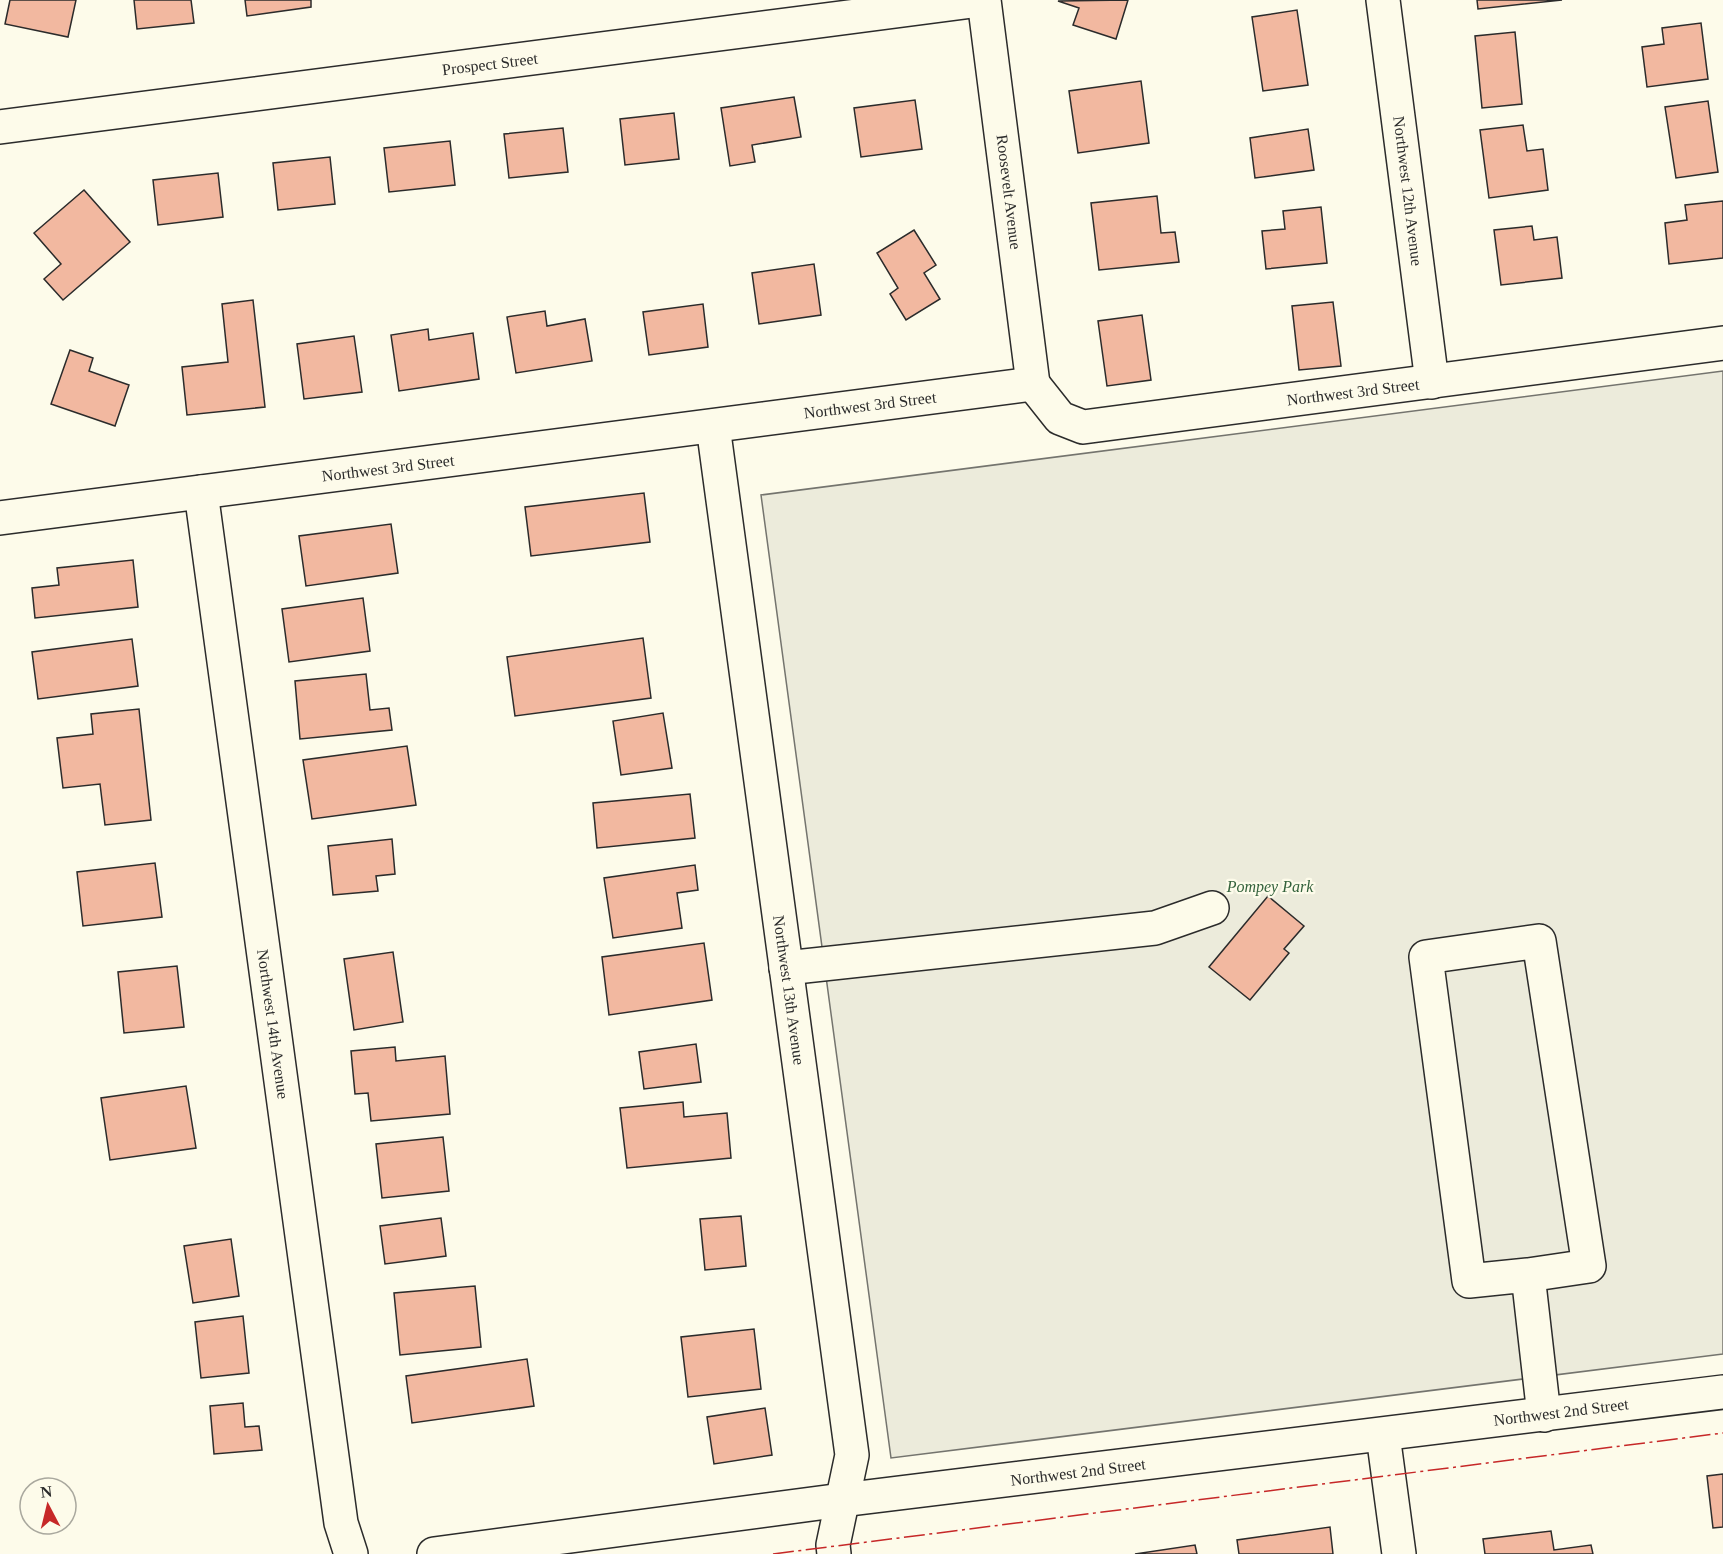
<svg xmlns="http://www.w3.org/2000/svg" width="1723" height="1554" viewBox="0 0 1723 1554" font-family="'Times New Roman',serif">
<style>
.green{fill:#ecebdb;stroke:#74746e;stroke-width:1.5}
.building{fill:#f2b8a0;stroke:#2b2b2b;stroke-width:1.5}
.lines{fill:none;stroke-linecap:round;stroke-linejoin:round}
.minor-casing{stroke:#2b2b2b;stroke-width:36}
.minor{stroke:#fdfbea;stroke-width:33}
.power{stroke:#c62828;stroke-width:1.5;stroke-dasharray:21 4.5 3 4.5;stroke-linecap:butt}
.labels{text-anchor:middle;dominant-baseline:central;stroke-width:4.5;stroke-linejoin:round;paint-order:stroke}
.street-label{font-size:16px;fill:#2b2b2b;stroke:#fdfbea}
.park-label{font-size:16px;font-style:italic;fill:#34623c;stroke:#fdfbea}
</style>
<rect width="100%" height="100%" fill="#fdfbea"/>
<!-- green -->
<polygon class="green" points="1723,371 1723,1354 891,1458 761,495"/>
<!-- building -->
<g class="building">
<polygon points="10,0 76,0 68,37 5,24"/>
<polygon points="134,0 191,0 194,23 137,29"/>
<polygon points="245,0 311,0 311,7 247,16"/>
<polygon points="1128,0 1116,39 1073,25 1079,8 1058,1"/>
<polygon points="1477,0 1562,0 1478,9"/>
<polygon points="1297,10 1308,85 1263,91 1252,17"/>
<polygon points="1701,23 1708,79 1647,87 1642,47 1664,44 1662,28"/>
<polygon points="1515,32 1522,104 1482,108 1475,36"/>
<polygon points="1141,81 1149,143 1078,153 1069,91"/>
<polygon points="794,97 801,137 752,145 755,162 730,166 721,108"/>
<polygon points="915,100 922,149 861,157 854,108"/>
<polygon points="1708,101 1718,172 1676,178 1665,107"/>
<polygon points="674,113 679,159 625,165 620,119"/>
<polygon points="1523,125 1527,151 1543,149 1548,190 1489,198 1480,130"/>
<polygon points="563,128 568,172 509,178 504,134"/>
<polygon points="1308,129 1314,170 1255,178 1250,138"/>
<polygon points="450,141 455,185 389,192 384,148"/>
<polygon points="330,157 335,204 278,210 273,163"/>
<polygon points="218,173 223,217 158,225 153,180"/>
<polygon points="84,190 130,242 63,300 44,279 61,264 34,233"/>
<polygon points="1157,196 1161,233 1175,232 1179,262 1099,270 1091,203"/>
<polygon points="1723,201 1723,258 1669,264 1665,223 1687,220 1685,205"/>
<polygon points="1321,207 1327,263 1266,269 1262,231 1285,229 1283,211"/>
<polygon points="1532,226 1534,240 1557,237 1562,278 1501,285 1494,230"/>
<polygon points="914,230 936,265 924,273 940,299 906,320 890,294 898,288 877,253"/>
<polygon points="814,264 821,315 759,324 752,273"/>
<polygon points="253,300 265,407 187,415 182,367 228,362 222,304"/>
<polygon points="1333,302 1341,366 1299,370 1292,306"/>
<polygon points="703,304 708,347 649,355 643,312"/>
<polygon points="545,311 547,326 585,319 592,361 516,373 507,317"/>
<polygon points="1142,315 1151,380 1107,386 1098,321"/>
<polygon points="428,329 429,340 473,333 479,379 399,391 391,335"/>
<polygon points="354,336 362,392 304,399 297,344"/>
<polygon points="70,350 93,358 89,371 129,385 115,426 51,404"/>
<polygon points="644,493 650,542 531,556 525,507"/>
<polygon points="391,524 398,573 306,586 299,536"/>
<polygon points="133,560 138,607 35,618 32,588 59,585 57,568"/>
<polygon points="363,598 370,651 289,662 282,609"/>
<polygon points="643,638 651,698 515,716 507,657"/>
<polygon points="132,639 138,686 38,699 32,652"/>
<polygon points="366,674 370,710 389,708 392,730 300,739 295,681"/>
<polygon points="139,709 151,820 105,825 100,784 63,788 57,738 93,734 91,714"/>
<polygon points="663,713 672,768 621,775 613,721"/>
<polygon points="407,746 416,805 312,819 303,760"/>
<polygon points="690,794 695,838 597,848 593,803"/>
<polygon points="392,839 395,874 376,876 378,891 333,895 328,846"/>
<polygon points="155,863 162,917 83,926 77,872"/>
<polygon points="695,865 698,890 677,893 682,928 613,938 604,878"/>
<polygon points="1268,896 1304,926 1284,949 1289,953 1250,1000 1209,967"/>
<polygon points="704,943 712,1000 609,1015 602,957"/>
<polygon points="393,952 403,1022 354,1030 344,959"/>
<polygon points="177,966 184,1027 124,1033 118,972"/>
<polygon points="696,1044 701,1082 644,1089 639,1052"/>
<polygon points="395,1047 396,1061 445,1056 450,1114 371,1121 368,1093 355,1094 351,1051"/>
<polygon points="186,1086 196,1148 110,1160 101,1098"/>
<polygon points="683,1102 684,1117 727,1113 731,1158 627,1168 620,1108"/>
<polygon points="443,1137 449,1191 382,1198 376,1144"/>
<polygon points="741,1216 746,1266 705,1270 700,1219"/>
<polygon points="441,1218 446,1256 385,1264 380,1226"/>
<polygon points="231,1239 239,1296 193,1303 184,1246"/>
<polygon points="475,1286 481,1347 400,1355 394,1293"/>
<polygon points="243,1316 249,1373 201,1378 195,1322"/>
<polygon points="754,1329 761,1389 688,1397 681,1337"/>
<polygon points="527,1359 534,1406 412,1423 406,1376"/>
<polygon points="243,1403 245,1427 259,1426 262,1450 214,1454 210,1406"/>
<polygon points="765,1408 772,1455 714,1464 707,1417"/>
<polygon points="1723,1474 1723,1527 1713,1528 1707,1476"/>
<polygon points="1330,1527 1333,1554 1239,1554 1237,1540"/>
<polygon points="1551,1531 1554,1550 1591,1545 1593,1554 1485,1554 1483,1539"/>
<polygon points="1195,1545 1197,1554 1135,1554"/>
</g>
<g class="lines">
<defs>
<g id="minor">
<polyline points="984,0 1033,384"/>
<polyline points="1383,0 1432,382"/>
<polyline points="0,127 980,0"/>
<polyline points="1033,384 1060,418 1083,427 1723,343"/>
<polyline points="713,426 852,1455 833,1545 834,1554"/>
<polyline points="201,492 341,1523 351,1554"/>
<polyline points="0,518 1033,384"/>
<polyline points="786,968 1155,928 1212,908"/>
<polyline points="1528,1275 1589,1266 1539,941 1426,957 1469,1281 1528,1275 1544,1415"/>
<polyline points="1383,1435 1399,1554"/>
<polyline points="434,1554 842,1500 1723,1392"/>
</g>
</defs>
<!-- minor casing -->
<use href="#minor" class="minor-casing"/>
<!-- minor -->
<use href="#minor" class="minor"/>
<!-- power -->
<polyline class="power" points="773,1554 1723,1433"/>
</g>
<g class="labels">
<!-- street labels -->
<g class="street-label">
<text transform="translate(490 64) rotate(-7)">Prospect Street</text>
<text transform="translate(1408 191) rotate(83)">Northwest 12th Avenue</text>
<text transform="translate(1009 192) rotate(83)">Roosevelt Avenue</text>
<text transform="translate(1353 392) rotate(-7)">Northwest 3rd Street</text>
<text transform="translate(870 405) rotate(-7)">Northwest 3rd Street</text>
<text transform="translate(388 468) rotate(-7)">Northwest 3rd Street</text>
<text transform="translate(789 990) rotate(82)">Northwest 13th Avenue</text>
<text transform="translate(273 1024) rotate(82)">Northwest 14th Avenue</text>
<text transform="translate(1561 1412) rotate(-7)">Northwest 2nd Street</text>
<text transform="translate(1078 1472) rotate(-7)">Northwest 2nd Street</text>
</g>
<!-- park labels -->
<g class="park-label">
<text x="1270" y="886">Pompey Park</text>
</g>
</g>
<!-- north arrow -->
<g transform="translate(48 1506) rotate(353)"><circle r="28" fill="#fdfbea" stroke="#a9a89e" stroke-width="1.5"/>
<path d="M0-4.5L10 22L0 15L-10 22Z" fill="#c62828"/>
<text y="-9" font-size="16" font-weight="bold" text-anchor="middle" fill="#2b2b2b">N</text>
</g>
</svg>
